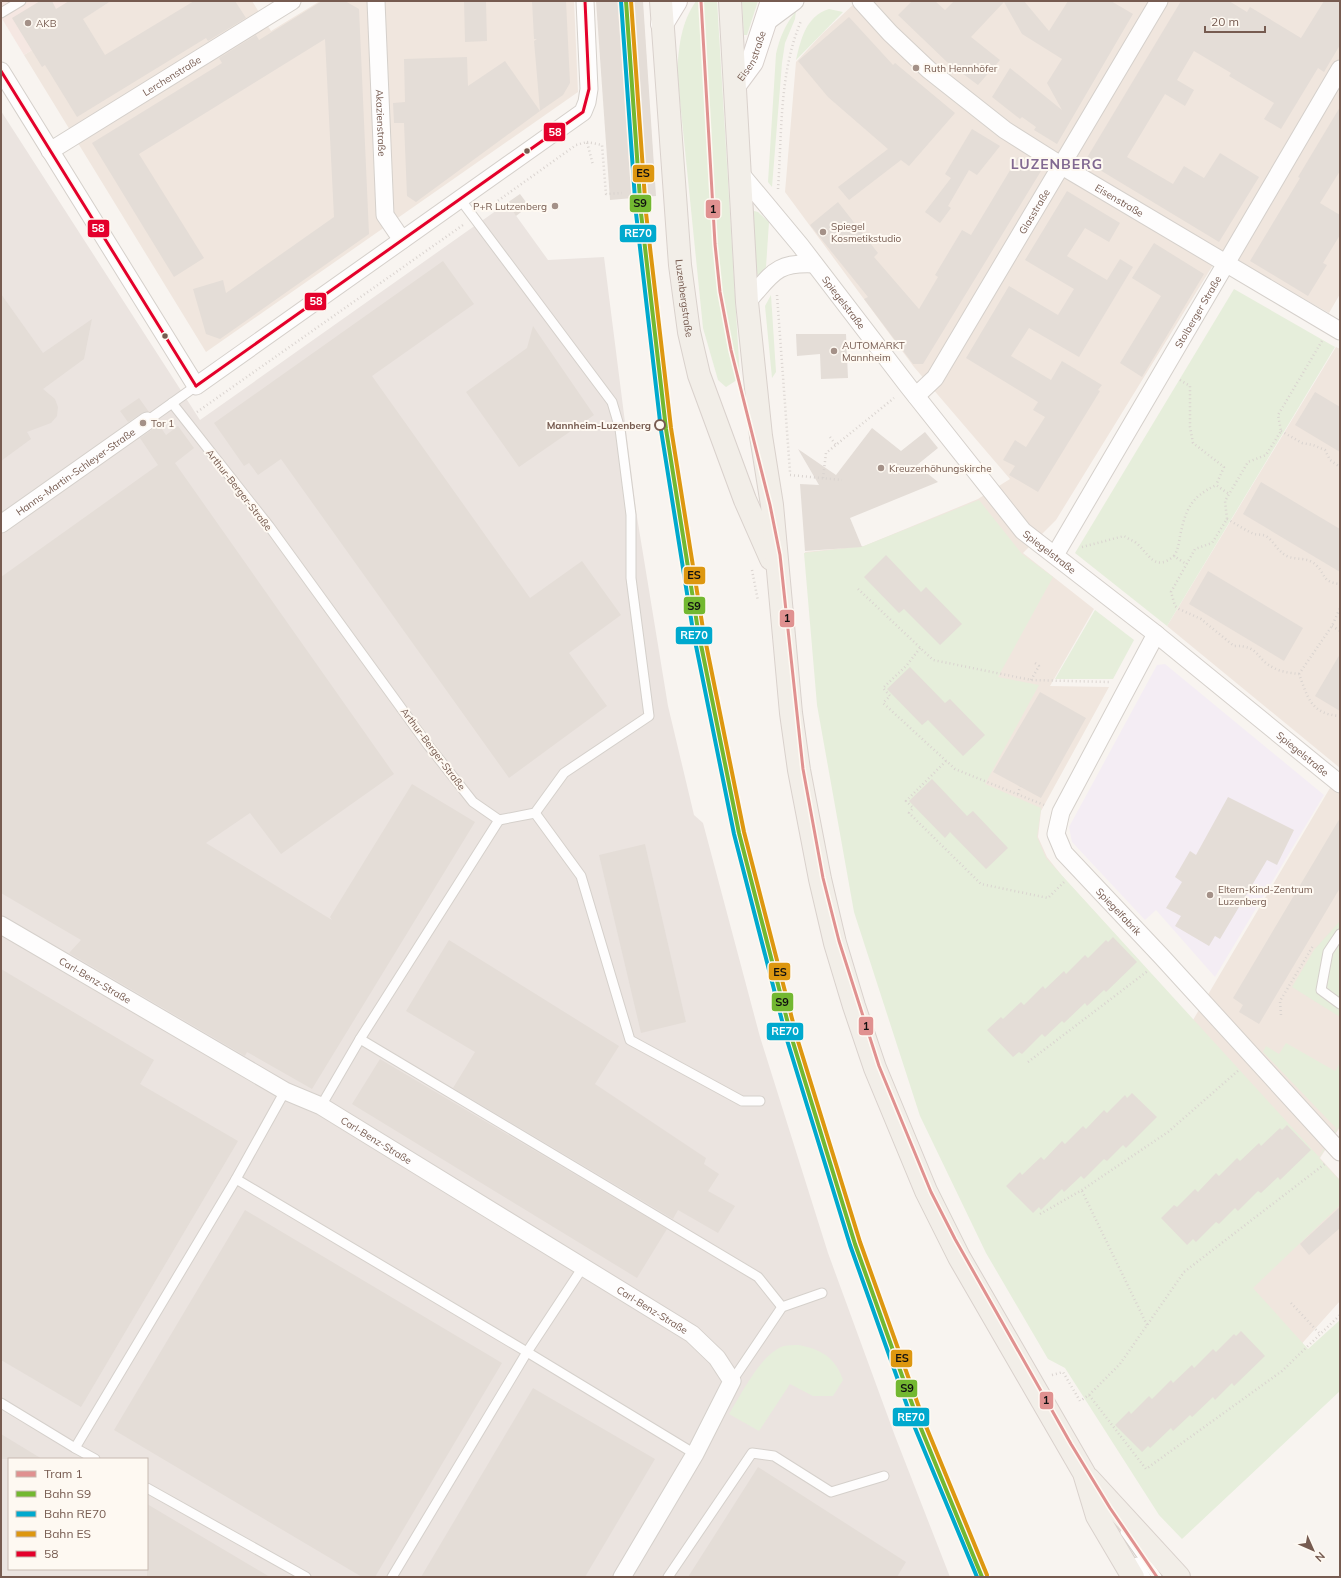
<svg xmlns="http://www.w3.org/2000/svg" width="1341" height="1578" viewBox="0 0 1341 1578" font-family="Mulish,sans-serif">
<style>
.residential{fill:#f0e6de}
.commercial{fill:#f5e7e2}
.industrial{fill:#ebe4e0;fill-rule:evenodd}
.education{fill:#f4edf4}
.green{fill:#e6eedb}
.building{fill:#e4ddd7}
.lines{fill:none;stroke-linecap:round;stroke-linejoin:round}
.lane-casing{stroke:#d5d0cb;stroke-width:11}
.street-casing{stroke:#d5d0cb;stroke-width:19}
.secondary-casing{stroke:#d8d0cc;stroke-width:24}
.primary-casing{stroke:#d9d1cc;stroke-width:24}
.path{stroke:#dad4d0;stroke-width:2.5;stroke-dasharray:1 3;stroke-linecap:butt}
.lane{stroke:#fefdfd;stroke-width:9}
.street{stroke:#fefdfd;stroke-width:17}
.secondary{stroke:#fefdfd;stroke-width:22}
.primary{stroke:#f2eee8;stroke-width:22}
.bus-1-casing{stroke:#fef9f2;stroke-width:6}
.bus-1{stroke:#e4002b;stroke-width:3}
.rail-1-casing{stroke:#fef9f2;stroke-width:7}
.rail-2-casing{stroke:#fef9f2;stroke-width:7}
.rail-3-casing{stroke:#fef9f2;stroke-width:7}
.rail-1{stroke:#73b831;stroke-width:4}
.rail-2{stroke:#00a9ce;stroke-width:4}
.rail-3{stroke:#dd9710;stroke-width:4}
.tram-1-casing{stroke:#fef9f2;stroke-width:6}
.tram-1{stroke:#e09190;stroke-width:3}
.poi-dot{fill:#a49188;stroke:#fef9f2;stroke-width:1.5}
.bus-dot{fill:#765b50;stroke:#fef9f2;stroke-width:1.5}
.stop-dot{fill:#fef9f2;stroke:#765b50;stroke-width:2}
.labels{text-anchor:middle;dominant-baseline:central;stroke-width:4;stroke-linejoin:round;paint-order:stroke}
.poi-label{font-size:10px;fill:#765b50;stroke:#fef9f2;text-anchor:start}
.street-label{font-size:10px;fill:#765b50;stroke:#fef9f2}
.stop-label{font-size:10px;font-weight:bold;fill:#765b50;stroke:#fef9f2;text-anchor:end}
.district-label{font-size:14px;font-weight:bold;letter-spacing:1px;fill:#816891;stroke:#fef9f2}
.line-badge{stroke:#fef9f2;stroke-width:1.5}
.badge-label{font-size:11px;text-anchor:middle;font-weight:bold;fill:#fff}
.pale-badge-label{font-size:11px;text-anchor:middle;font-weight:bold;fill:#111}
</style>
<rect width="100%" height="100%" fill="#f8f4f0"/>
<!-- residential -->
<g class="residential">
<polygon points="111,1 252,1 271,31 320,1 574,1 578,92 206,352 24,55"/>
<polygon points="857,1 1340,1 1340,294 1329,313 1221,252 1056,520 1023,553 1094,609 1050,686 1109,687 1041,811 1038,837 1047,857 1063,877 1193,1020 1340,771 1340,1127 1320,1158 1340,1180 1340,1301 1280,1368 872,898 805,552 864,546 978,499 1010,479 914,367 785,192 796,62 821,35"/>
<polygon points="1336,347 1340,349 1340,768 1167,626"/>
</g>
<!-- commercial -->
<polygon class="commercial" points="1,1 111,1 24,55 1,17"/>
<!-- industrial -->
<path class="industrial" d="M1,111L200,420L507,203L548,260L604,257L637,517L668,706L694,815L703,823L760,1037L828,1253L895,1436L950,1577H1ZM9,1459H147V1569H9Z"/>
<!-- education -->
<polygon class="education" points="1165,664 1324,795 1215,977 1156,910 1145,920 1072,842 1069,827 1157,665"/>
<!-- green -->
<g class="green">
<path d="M696,1H717L740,378L726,387L718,380L703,328L677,71C679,45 681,23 696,1Z"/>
<polygon points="742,1 758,1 747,35 744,35"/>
<path d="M829,9L843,12L796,60C801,39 806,16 829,9Z"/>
<path d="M796,11L795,19L785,43L782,63L772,187L768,182L776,54C780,37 785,25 796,11Z"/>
<polygon points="754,211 758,212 769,222 766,267 760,275 755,274 752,215"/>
<polygon points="1234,289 1335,347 1167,626 1075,553"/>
<polygon points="771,295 776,372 772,378 765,306"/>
<polygon points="979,500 1022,554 1053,577 998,677 1039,685 985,784 1041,808 1037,837 1046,858 1319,1157 1336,1128 1263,1052 1266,1046 1279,1054 1286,1043 1335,1071 1340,1063 1340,1125 1319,1158 1340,1181 1340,1205 1253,1288 1308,1349 1340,1320 1340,1391 1182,1539 1159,1515 1065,1368 1048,1359 986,1253 920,1116 854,912 817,705 804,553 864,546"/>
<polygon points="1095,610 1134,640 1113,679 1055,679"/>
<polygon points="1340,921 1340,1017 1292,987 1314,950"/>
<path d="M799,1345C822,1350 835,1357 843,1380L833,1396H813L790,1384L759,1431L729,1414C741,1395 761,1353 784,1346C788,1345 794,1345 799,1345Z"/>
</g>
<!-- building -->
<g class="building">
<polygon points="40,1 52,1 56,9 69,1 111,1 83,19 105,55 194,1 235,1 246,18 208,41 206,38 77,117 45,65 42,67 12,18"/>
<polygon points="322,1 345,1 359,9 369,234 220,339 206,334 193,289 223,280 226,293 334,217 325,39 139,154 204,258 174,277 92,143 222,63 219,58 256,35 259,40"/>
<polygon points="464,1 486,1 487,41 465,42"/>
<polygon points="532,1 566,1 570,83 563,95 540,111 534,41 537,39 534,39"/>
<polygon points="596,1 643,1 656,196 610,200"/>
<polygon points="912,1 935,1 945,10 954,1 1024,1 1049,31 1068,1 1111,1 1133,14 1057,144 1034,130 1036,127 1022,117 1020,119 992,97 1010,68 1062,110 1047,83 1062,59 1022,34 1004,2 971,37 1000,60 978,85 947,62 898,15"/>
<polygon points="1181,1 1229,1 1247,12 1250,7 1301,38 1324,1 1340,1 1340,45 1324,72 1318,68 1281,129 1264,119 1274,103 1229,76 1231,73 1194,51 1177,80 1194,90 1185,106 1165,94 1127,157 1173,184 1184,166 1204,178 1220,153 1259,177 1219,242 1085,161"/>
<polygon points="849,17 893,65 895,63 955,113 909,166 901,160 849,200 838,187 888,149 828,97 798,61"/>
<polygon points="467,57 468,86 505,61 540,111 416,202 407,196 404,123 394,123 393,103 405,102 404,59"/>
<polygon points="1340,107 1340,171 1320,203 1340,215 1340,235 1323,263 1327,265 1308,296 1250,261 1300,178 1298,177"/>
<polygon points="972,129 1000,146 977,175 969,170 948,206 951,208 940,223 925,212 951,178 945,174"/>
<polygon points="1018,157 1041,171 923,364 913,364 864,299 868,297 810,225 838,202 878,253 874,257 919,309 938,277 935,275 962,230 971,235"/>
<polygon points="1067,191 1120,223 1109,242 1085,228 1067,256 1107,280 1120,259 1133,267 1079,357 1029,328 1011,356 1051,380 1062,361 1102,385 1098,390 1100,391 1038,492 1009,475 1015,466 1003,460 1015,440 1026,447 1045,417 1033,410 1038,402 966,358 1009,286 1058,315 1074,289 1025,260"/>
<polygon points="520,194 529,206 516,216 507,203"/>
<polygon points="1154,243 1204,274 1142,377 1120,363 1161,296 1132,278"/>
<polygon points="443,261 474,304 372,376 530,598 582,561 621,615 569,653 607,706 509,778 281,459 258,475 249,463 244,466 214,423"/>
<polygon points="1,294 43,353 92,319 84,359 43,389 55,399 58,407 57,416 51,423 27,432 31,439 1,461"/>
<polygon points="533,326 594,415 519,467 466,392 527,348"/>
<polygon points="796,334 846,334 848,378 821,379 820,354 797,356"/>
<polygon points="1315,392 1340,407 1340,452 1295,425"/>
<polygon points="139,398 149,412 142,413 128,422 120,411"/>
<polygon points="157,422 166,435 178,426 194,448 175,463 394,774 281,854 250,813 206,843 332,920 330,917 412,784 475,822 312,1089 247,1052 245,1056 69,953 81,940 1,893 1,577 158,465 140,438 153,429"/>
<polygon points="872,428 901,451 925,432 938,448 917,465 938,482 850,518 862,547 805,551 800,484 819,485 798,449 836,475"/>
<polygon points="1261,482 1340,529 1340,572 1243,514"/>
<polygon points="886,555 921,592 926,587 962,624 940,645 904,609 899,613 864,577"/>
<polygon points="1208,571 1303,628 1284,661 1189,604"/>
<polygon points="1340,654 1340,711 1315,696"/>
<polygon points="910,667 945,703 950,699 985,735 963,756 928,720 922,725 887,689"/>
<polygon points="1040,692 1086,718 1041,798 993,772"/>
<polygon points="932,779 967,816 973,811 1008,848 986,869 950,832 945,838 909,801"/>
<polygon points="1228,797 1294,830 1277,865 1267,860 1220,939 1215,936 1209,946 1175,926 1181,916 1166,908 1182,882 1175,877 1190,851 1196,855"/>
<polygon points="1340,818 1340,888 1259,1024 1239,1012 1243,1005 1233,998"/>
<polygon points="645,844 686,1022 641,1033 599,855"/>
<polygon points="1113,937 1137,962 1106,992 1104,990 1087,1006 1085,1003 1064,1023 1062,1021 1045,1037 1042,1034 1022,1054 1019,1052 1013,1057 987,1030 1001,1017 1003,1019 1021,1002 1024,1005 1043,986 1045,989 1064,971 1066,974 1085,955 1088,958 1106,940 1108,942"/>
<polygon points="449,940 619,1046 595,1084 706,1158 704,1164 719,1174 708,1191 735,1206 718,1233 678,1210 673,1219 453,1088 475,1052 406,1011"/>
<polygon points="1,969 154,1060 140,1084 238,1141 81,1407 1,1360"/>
<polygon points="380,1059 667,1229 637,1278 352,1104"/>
<polygon points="1132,1093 1157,1117 1126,1148 1123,1145 1107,1161 1104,1159 1084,1179 1081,1176 1064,1192 1062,1189 1041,1210 1039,1207 1033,1213 1006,1186 1020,1172 1022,1175 1041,1157 1044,1160 1062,1141 1065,1144 1083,1126 1086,1129 1104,1110 1107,1113 1125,1095 1127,1098"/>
<polygon points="1287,1125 1311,1150 1280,1180 1278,1177 1261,1193 1258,1191 1238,1211 1235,1208 1219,1224 1216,1222 1196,1242 1193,1239 1187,1245 1161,1218 1174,1205 1177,1207 1195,1189 1198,1192 1216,1173 1219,1176 1237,1158 1240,1161 1259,1143 1261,1146 1280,1128 1282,1130"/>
<polygon points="1340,1207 1340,1228 1309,1255 1300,1244"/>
<polygon points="245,1210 502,1363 375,1577 362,1577 114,1430"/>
<polygon points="1241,1331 1265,1356 1234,1386 1232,1383 1215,1400 1213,1397 1192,1417 1190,1415 1173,1431 1171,1428 1150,1448 1148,1446 1142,1452 1115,1425 1129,1411 1131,1414 1149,1396 1152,1399 1171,1380 1173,1383 1192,1365 1194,1368 1213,1349 1216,1352 1234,1334 1236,1336"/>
<polygon points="533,1388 655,1459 585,1577 421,1577"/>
<polygon points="1,1434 42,1459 1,1459"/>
<polygon points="758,1467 906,1562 897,1577 688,1577"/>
<polygon points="147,1504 270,1577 147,1577"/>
</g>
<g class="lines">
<defs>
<g id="lane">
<polyline points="1,13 21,1"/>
<polyline points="460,199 612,402 620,429 631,515 631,578 649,716 564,773 535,813 499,820"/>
<polyline points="172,403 269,526 428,745 473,802 499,820 360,1039 321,1106"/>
<polyline points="147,421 196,386"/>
<polyline points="535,813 581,876 630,1040 742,1101 760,1101"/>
<polyline points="1340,934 1328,952 1321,990 1340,1004"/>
<polyline points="360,1039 758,1277 782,1307"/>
<polyline points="236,1179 527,1352 695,1454"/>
<polyline points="732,1381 782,1307 822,1293"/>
<polyline points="1,1403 75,1448"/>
<polyline points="95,1459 75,1448 236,1179 285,1091"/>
<polyline points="147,1488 306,1577"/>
<polyline points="1125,1532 1157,1577"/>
<polyline points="1137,1562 1146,1577"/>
<polyline points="392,1577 527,1352 583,1267"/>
<polyline points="668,1577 752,1453 774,1456 831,1492 884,1476"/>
</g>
<g id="street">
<path id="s1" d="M376,1L385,215L402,240"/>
<path id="s2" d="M861,1L890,33L929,70L1005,130L1062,166L1340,331"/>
<polyline points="764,24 795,1"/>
<polyline points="1,71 196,386 583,112 587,102 589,89 585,1"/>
<path id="s3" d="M50,151L292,1"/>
<path id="s4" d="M740,173L800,245L908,386L1023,531L1156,634L1340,784"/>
<path d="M747,302C772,275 774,262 814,264"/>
<path id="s5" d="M916,396L935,378L1159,1"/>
<path id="s6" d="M1,524L147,421"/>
<path id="s7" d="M1055,555L1340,69"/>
<path id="s8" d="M1156,634L1061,812L1056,834L1064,853L1162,957L1340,1152"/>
<path id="s9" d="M1,925L285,1091L321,1106L692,1334L717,1358L732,1381L695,1454L622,1577"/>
</g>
<g id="secondary">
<polyline points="662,24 676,1"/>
<path id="s10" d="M735,85L752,62L772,1"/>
</g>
<g id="primary">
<path id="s11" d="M661,1L680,265L689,332L699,375L745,500L771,559"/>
<polyline points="730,1 747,302 761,436 772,505 791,713 799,770 820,879 835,943 854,1006 875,1068 926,1191 959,1257 1084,1473 1097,1516 1133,1577"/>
<polyline points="1089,1479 1179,1577"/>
</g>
</defs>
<!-- lane casing -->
<use href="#lane" class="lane-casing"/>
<!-- street casing -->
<use href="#street" class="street-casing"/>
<!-- secondary casing -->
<use href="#secondary" class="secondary-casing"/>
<!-- primary casing -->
<use href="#primary" class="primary-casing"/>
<!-- path -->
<g class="path">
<polyline points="587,142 602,145 606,194 622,193"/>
<path d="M778,189C782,133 779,73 801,21"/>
<polyline points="485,210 576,145 587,142 593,165"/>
<polyline points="777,295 790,472"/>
<path d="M1322,341L1278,415L1281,431L1266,455L1248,462L1225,501L1227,519L1212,543L1195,549L1171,592L1175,606L1179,609L1201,619L1234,646C1260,645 1256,660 1274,668C1281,672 1291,673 1299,674C1308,698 1311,714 1340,716"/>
<polyline points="1180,380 1190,386 1190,427 1193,443 1224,467 1216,485"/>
<polyline points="197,412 463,225"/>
<polyline points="1281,431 1302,443 1313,445 1325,450 1330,460 1340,467"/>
<polyline points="830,437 836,445"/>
<polyline points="790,475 842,480"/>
<polyline points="823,478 826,453 894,398"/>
<path d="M1227,519C1236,524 1245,530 1254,534C1258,535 1262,534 1266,536C1275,542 1278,553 1289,557C1298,560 1309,557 1317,566C1326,575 1322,582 1340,584"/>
<path d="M1082,547L1124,536C1127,538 1131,540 1135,542C1149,553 1154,573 1174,556L1186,564"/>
<path d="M1174,556C1178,550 1179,543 1180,536C1186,509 1190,498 1216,485L1229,494"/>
<polyline points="752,570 758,601"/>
<polyline points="858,589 933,660 1031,680 1109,682"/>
<polyline points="1332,626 1340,631"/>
<polyline points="920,648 907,665 883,688 890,696 883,703 955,769 1044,805"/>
<polyline points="1299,674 1332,626 1340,608"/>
<polyline points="1031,680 1039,666 1035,663"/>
<polyline points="946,761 906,801 913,808 909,813 981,884 1048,898 1065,881"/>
<polyline points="1018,794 1020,786"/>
<polyline points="1281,1015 1280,1001 1313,946"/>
<polyline points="1028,1062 1149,970"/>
<polyline points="1082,1191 1147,1325"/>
<polyline points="1040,1214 1082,1190 1168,1132 1240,1069"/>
<polyline points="1291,1303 1320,1334"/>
<polyline points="1052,1375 1063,1372 1080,1401 1089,1395 1146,1469 1282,1371 1340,1315"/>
<polyline points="1089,1395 1120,1364 1184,1272 1326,1163"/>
</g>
<!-- lane -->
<use href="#lane" class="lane"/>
<!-- street -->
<use href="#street" class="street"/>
<!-- secondary -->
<use href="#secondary" class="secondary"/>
<!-- primary -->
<use href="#primary" class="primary"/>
<defs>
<g id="bus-1">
<polyline points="1,71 196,386"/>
<polyline points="196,386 583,112 589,89 585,1"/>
</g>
</defs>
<!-- bus-1 casing -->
<use href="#bus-1" class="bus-1-casing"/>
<!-- bus-1 -->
<use href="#bus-1" class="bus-1"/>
<defs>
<polyline id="rail-1" points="626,1 641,213 666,429 698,630 739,833 792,1039 855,1244 920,1426 982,1577"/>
<polyline id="rail-2" points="621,1 636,213 661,430 693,631 734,834 787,1040 850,1245 915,1428 977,1577"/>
<polyline id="rail-3" points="631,1 646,213 671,428 703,629 744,832 797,1038 860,1242 925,1424 987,1575"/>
</defs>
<!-- rail-1 casing -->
<use href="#rail-1" class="rail-1-casing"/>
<!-- rail-2 casing -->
<use href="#rail-2" class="rail-2-casing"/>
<!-- rail-3 casing -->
<use href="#rail-3" class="rail-3-casing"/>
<!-- rail-1 -->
<use href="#rail-1" class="rail-1"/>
<!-- rail-2 -->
<use href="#rail-2" class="rail-2"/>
<!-- rail-3 -->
<use href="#rail-3" class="rail-3"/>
<defs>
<polyline id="tram-1" points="701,1 715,244 720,292 731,350 770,505 780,555 803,769 823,878 839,941 879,1066 931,1192 955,1239 1071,1444 1110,1508 1157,1577"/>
</defs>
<!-- tram-1 casing -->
<use href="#tram-1" class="tram-1-casing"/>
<!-- tram-1 -->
<use href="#tram-1" class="tram-1"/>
</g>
<!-- markers -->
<g class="poi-dot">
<circle cx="28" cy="23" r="4"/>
<circle cx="916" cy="68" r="4"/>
<circle cx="555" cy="206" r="4"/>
<circle cx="823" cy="232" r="4"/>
<circle cx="834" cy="351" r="4"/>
<circle cx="143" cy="423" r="4"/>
<circle cx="881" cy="468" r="4"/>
<circle cx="1210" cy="895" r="4"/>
</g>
<g class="bus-dot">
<circle cx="527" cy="151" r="3.5"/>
<circle cx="165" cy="336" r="3.5"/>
</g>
<circle class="stop-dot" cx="660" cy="425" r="5"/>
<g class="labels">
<!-- poi labels -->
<g class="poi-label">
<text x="36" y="23">AKB</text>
<text x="924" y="68">Ruth Hennhöfer</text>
<text x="547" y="206" text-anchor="end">P+R Lutzenberg</text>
<text x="831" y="226">Spiegel<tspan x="831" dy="12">Kosmetikstudio</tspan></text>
<text x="842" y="345">AUTOMARKT<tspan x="842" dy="12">Mannheim</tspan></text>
<text x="151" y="423">Tor 1</text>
<text x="889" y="468">Kreuzerhöhungskirche</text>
<text x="1218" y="889">Eltern-Kind-Zentrum<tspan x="1218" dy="12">Luzenberg</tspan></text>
</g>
<!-- street labels -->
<g class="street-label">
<text stroke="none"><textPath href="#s10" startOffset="34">Eisenstraße</textPath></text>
<text stroke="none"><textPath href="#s3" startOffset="143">Lerchenstraße</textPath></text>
<text stroke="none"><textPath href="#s1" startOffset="122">Akazienstraße</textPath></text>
<text stroke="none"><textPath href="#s2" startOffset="328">Eisenstraße</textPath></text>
<text stroke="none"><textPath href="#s5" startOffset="220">Glasstraße</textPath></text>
<text stroke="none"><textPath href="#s11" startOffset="298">Luzenbergstraße</textPath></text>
<text stroke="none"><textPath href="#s4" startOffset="166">Spiegelstraße</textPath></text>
<text stroke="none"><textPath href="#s7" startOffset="282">Stolberger Straße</textPath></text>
<text stroke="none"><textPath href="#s6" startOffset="91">Hanns-Martin-Schleyer-Straße</textPath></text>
<text transform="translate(239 490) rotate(52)">Arthur-Berger-Straße</text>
<text stroke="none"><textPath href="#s4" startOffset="490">Spiegelstraße</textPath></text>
<text transform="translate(433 749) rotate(53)">Arthur-Berger-Straße</text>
<text stroke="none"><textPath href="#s4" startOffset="814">Spiegelstraße</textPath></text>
<text stroke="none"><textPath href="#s8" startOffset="325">Spiegelfabrik</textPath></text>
<text stroke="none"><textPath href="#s9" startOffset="109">Carl-Benz-Straße</textPath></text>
<text stroke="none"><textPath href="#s9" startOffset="433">Carl-Benz-Straße</textPath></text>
<text stroke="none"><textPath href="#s9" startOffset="757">Carl-Benz-Straße</textPath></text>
</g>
<!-- stop labels -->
<g class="stop-label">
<text x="651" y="425">Mannheim-Luzenberg</text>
</g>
<!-- district labels -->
<g class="district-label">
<text x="1057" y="164">LUZENBERG</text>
</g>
</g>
<g class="line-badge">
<rect x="543" y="122" width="23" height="20" rx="4" fill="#e4002b"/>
<rect x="632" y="164" width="23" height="19" rx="4" fill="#dd9710"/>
<rect x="629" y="194" width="23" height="19" rx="4" fill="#73b831"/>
<rect x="705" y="199" width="16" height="20" rx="4" fill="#e09190"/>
<rect x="87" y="219" width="23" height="19" rx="4" fill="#e4002b"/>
<rect x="619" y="224" width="38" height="19" rx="4" fill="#00a9ce"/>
<rect x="304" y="292" width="23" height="19" rx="4" fill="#e4002b"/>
<rect x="683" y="566" width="23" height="19" rx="4" fill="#dd9710"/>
<rect x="683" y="596" width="23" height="19" rx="4" fill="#73b831"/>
<rect x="779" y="609" width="16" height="19" rx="4" fill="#e09190"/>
<rect x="675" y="626" width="38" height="19" rx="4" fill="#00a9ce"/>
<rect x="768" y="962" width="23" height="19" rx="4" fill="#dd9710"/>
<rect x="771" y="992" width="23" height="20" rx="4" fill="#73b831"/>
<rect x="858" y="1016" width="16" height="20" rx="4" fill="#e09190"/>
<rect x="766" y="1022" width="38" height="19" rx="4" fill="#00a9ce"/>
<rect x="890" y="1349" width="23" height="19" rx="4" fill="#dd9710"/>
<rect x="895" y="1379" width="23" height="19" rx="4" fill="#73b831"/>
<rect x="1039" y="1391" width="15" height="19" rx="4" fill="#e09190"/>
<rect x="892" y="1407" width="38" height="20" rx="4" fill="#00a9ce"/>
</g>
<g class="badge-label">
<text x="555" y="136">58</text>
<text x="98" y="232">58</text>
<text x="638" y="237">RE70</text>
<text x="316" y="305">58</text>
<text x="694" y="639">RE70</text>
<text x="785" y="1035">RE70</text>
<text x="911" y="1421">RE70</text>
</g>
<g class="pale-badge-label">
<text x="643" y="177">ES</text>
<text x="640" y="207">S9</text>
<text x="713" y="213">1</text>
<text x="694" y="579">ES</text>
<text x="694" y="610">S9</text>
<text x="787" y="622">1</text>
<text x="780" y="976">ES</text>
<text x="782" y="1006">S9</text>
<text x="866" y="1030">1</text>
<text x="902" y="1362">ES</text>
<text x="907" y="1392">S9</text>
<text x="1046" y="1404">1</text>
</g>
<!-- border -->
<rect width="1341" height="1578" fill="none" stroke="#765b50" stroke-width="4"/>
<!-- legend -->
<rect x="8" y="1458" width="140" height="112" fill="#fef9f2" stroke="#c8bab1"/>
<rect x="16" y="1471" width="20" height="6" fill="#e09190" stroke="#c8bab1"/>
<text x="44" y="1478" font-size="12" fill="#765b50">Tram 1</text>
<rect x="16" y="1491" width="20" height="6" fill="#73b831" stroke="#c8bab1"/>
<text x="44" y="1498" font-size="12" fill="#765b50">Bahn S9</text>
<rect x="16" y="1511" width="20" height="6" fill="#00a9ce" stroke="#c8bab1"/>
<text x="44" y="1518" font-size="12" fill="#765b50">Bahn RE70</text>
<rect x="16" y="1531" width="20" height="6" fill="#dd9710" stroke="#c8bab1"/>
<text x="44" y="1538" font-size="12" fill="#765b50">Bahn ES</text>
<rect x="16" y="1551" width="20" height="6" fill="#e4002b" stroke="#c8bab1"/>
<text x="44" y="1558" font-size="12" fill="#765b50">58</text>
<!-- north arrow -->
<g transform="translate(1313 1550) rotate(135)" stroke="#fef9f2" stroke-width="3" paint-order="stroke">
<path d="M0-3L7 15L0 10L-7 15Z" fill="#765b50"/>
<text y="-6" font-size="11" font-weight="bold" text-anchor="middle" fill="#765b50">N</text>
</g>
<!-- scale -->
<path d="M1205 26v6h60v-6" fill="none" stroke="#765b50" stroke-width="2"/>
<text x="1211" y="26" font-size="12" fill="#765b50" stroke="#fef9f2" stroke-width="3" paint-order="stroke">20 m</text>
</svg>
